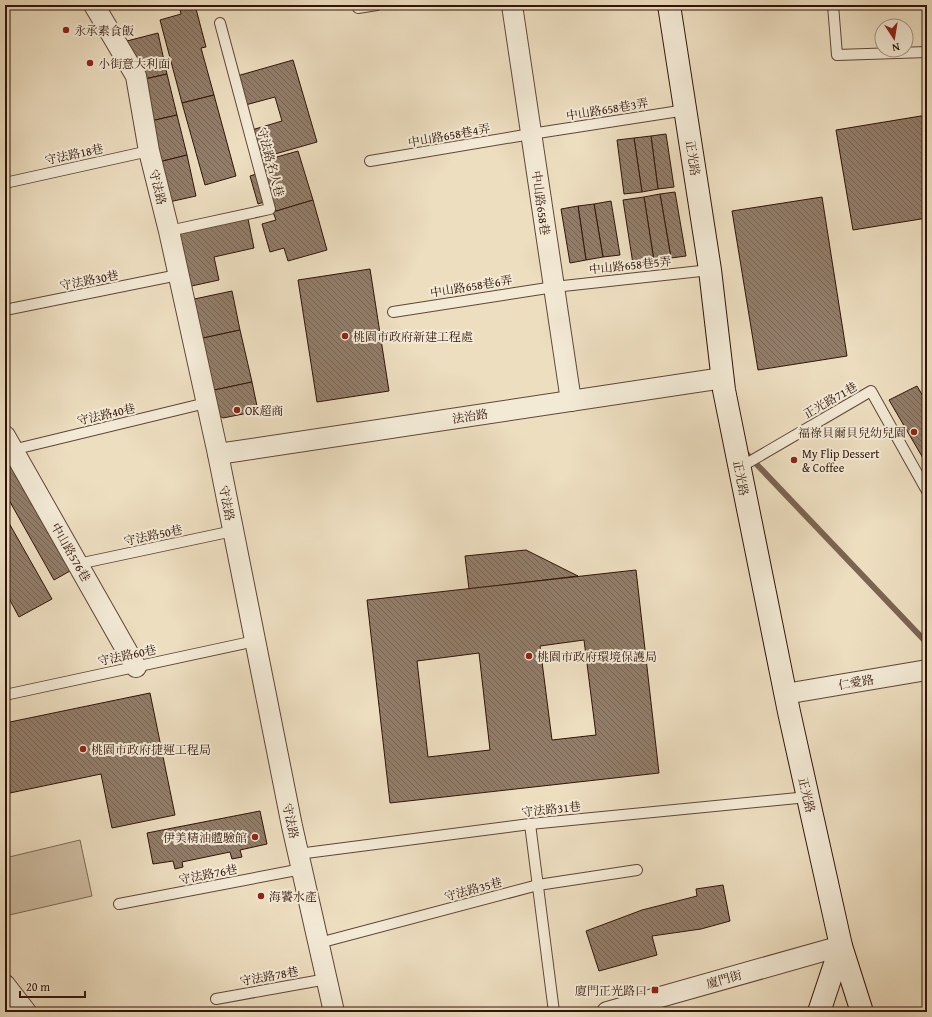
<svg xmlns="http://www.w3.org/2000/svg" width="932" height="1017" viewBox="0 0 932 1017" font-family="'Gentium Book Plus','Noto Serif TC',serif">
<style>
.pitch{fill:#cdbca1;stroke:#7e6854}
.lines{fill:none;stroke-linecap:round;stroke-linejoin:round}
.stream{stroke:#7b6451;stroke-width:6}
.building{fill:url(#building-back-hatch);stroke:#301408;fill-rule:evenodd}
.lane-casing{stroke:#5f4636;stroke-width:12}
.street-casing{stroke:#5f4636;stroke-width:22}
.secondary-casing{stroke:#301408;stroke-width:24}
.lane{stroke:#f3ead6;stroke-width:10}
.street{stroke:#f3ead6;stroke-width:20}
.secondary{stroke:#f3ead6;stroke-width:22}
.poi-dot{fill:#8f2418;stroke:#f3ead6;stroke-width:1.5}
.labels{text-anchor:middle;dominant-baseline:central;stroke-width:4;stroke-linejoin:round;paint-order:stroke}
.poi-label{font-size:12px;fill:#301408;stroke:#f3ead6;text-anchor:start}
.street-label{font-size:12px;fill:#301408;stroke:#f3ead6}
</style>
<defs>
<pattern id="building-back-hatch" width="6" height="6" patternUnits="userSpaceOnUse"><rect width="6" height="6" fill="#927d68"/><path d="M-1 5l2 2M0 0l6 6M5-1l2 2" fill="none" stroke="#786554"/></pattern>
</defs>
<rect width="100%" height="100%" fill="#eddec0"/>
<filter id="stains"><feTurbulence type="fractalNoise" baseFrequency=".005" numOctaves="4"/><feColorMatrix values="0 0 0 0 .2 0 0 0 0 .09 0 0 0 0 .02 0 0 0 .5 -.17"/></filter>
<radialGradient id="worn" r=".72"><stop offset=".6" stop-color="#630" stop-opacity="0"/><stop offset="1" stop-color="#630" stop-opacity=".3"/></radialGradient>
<!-- pitch -->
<polygon class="pitch" points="80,840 92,896 5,916 5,858"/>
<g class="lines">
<!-- stream -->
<polyline class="stream" points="743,450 927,643"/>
</g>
<!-- building -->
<g class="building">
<polygon points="179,5 195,5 206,47 201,48 214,95 182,103 160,20 181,14"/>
<polygon points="158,33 167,74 132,82 123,42"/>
<polygon points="293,60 317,142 254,160 245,132 282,121 275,97 238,107 230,78"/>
<polygon points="167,74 177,115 142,123 132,82"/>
<polygon points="214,95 236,176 205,185 182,103"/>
<polygon points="177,115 187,155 151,164 142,123"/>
<polygon points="927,115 927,218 853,230 836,130"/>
<polygon points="666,134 674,187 658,189 651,136"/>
<polygon points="651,136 658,189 642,192 634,138"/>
<polygon points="634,138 642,192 624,194 617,140"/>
<polygon points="298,151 313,200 273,212 270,200 258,204 250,176 262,172 259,162"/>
<polygon points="187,155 196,196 160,204 151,164"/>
<polygon points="675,192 686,256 671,258 660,194"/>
<polygon points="660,194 671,258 654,261 644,197"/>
<polygon points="644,197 654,261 633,264 623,200"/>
<polygon points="822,197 847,356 758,370 732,211"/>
<polygon points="313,200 327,250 288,261 284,248 270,252 262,224 276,220 273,212"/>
<polygon points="611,201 620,255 603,257 594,204"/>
<polygon points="594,204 603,257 586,260 578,206"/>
<polygon points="578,206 586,260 570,263 561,209"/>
<polygon points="233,215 234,222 248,219 254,248 214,257 219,280 187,287 174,228"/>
<polygon points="370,269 389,391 317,402 298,280"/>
<polygon points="232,291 240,330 194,340 185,301"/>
<polygon points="240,330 252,382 205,392 194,340"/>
<polygon points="252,382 258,411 223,418 209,409 205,392"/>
<polygon points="917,386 927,403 927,465 889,400"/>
<polygon points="5,456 70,571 54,580 5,493"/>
<polygon points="5,516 52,599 19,617 5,591"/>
<polygon points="526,550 578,576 469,589 465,556"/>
<path d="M636,570L659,773L390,803L367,600ZM584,640L596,735L552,740L540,646ZM479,653L490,750L428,757L417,661Z"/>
<polygon points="150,693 175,815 112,828 101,774 5,794 5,723"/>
<polygon points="260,811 267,844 240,850 242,857 232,859 230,852 182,862 183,867 175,869 173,861 153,864 147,833"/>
<polygon points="723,885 730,921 701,929 652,936 657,955 599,971 586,931 642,910 697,896 696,889"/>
</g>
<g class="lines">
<defs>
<g id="lane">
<polyline points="833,5 837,55 927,52"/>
<polyline points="358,8 377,5"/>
<polyline points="370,161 531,134 686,110"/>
<polyline points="5,183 149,151"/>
<polyline points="169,231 270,209 220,23"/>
<polyline points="5,310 178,275"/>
<polyline points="393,312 554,287 710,270"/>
<polyline points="12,450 206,403"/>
<polyline points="739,468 871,391 927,491"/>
<polyline points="78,564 233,531"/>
<polyline points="5,695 255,641"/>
<polyline points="530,824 554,1012"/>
<polyline points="298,854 530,824 808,797"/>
<polyline points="119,904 302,869"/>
<polyline points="319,943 538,885 637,870"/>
<polyline points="216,999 327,979"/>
</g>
<g id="street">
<polyline points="94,5 136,76 149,151 169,231 218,454 292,826 334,1012"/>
<polyline points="512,5 571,401"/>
<polyline points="5,436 136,667"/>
<polyline points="218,454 723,378"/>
<polyline points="785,694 927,670"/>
<polyline points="5,985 26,1012"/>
<polyline points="607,1012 841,946"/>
</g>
<g id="secondary">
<polyline points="669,5 710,270 724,390 789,712 841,946 862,1012"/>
<polyline points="819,1012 841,946"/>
</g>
</defs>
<!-- lane casing -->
<use href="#lane" class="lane-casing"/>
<!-- street casing -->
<use href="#street" class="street-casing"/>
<!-- secondary casing -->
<use href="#secondary" class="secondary-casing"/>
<!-- lane -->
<use href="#lane" class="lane"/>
<!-- street -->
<use href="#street" class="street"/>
<!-- secondary -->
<use href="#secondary" class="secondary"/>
</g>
<!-- markers -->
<g class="poi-dot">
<circle cx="66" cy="30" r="4"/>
<circle cx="90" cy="63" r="4"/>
<circle cx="345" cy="336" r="4"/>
<circle cx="237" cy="410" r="4"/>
<circle cx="914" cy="432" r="4"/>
<circle cx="794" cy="460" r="4"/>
<circle cx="529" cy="656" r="4"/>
<circle cx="83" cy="749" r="4"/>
<circle cx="255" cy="837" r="4"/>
<circle cx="261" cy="896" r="4"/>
<rect x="651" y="986" width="8" height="8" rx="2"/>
</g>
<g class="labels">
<!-- poi labels -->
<g class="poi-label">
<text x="74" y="30">永承素食飯</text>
<text x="98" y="63">小街意大利面</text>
<text x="353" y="336">桃園市政府新建工程處</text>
<text x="245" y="410">OK超商</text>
<text x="906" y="432" text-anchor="end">福祿貝爾貝兒幼兒園</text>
<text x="802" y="453">My Flip Dessert<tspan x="802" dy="14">&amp; Coffee</tspan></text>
<text x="537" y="656">桃園市政府環境保護局</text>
<text x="91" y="749">桃園市政府捷運工程局</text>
<text x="247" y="837" text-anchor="end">伊美精油體驗館</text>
<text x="269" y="896">海饕水產</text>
<text x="647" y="990" text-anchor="end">廈門正光路口</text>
</g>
<!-- street labels -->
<g class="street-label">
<text transform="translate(607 109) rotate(-9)">中山路658巷3弄</text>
<text transform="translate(449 135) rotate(-10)">中山路658巷4弄</text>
<text transform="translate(74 154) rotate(-12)">守法路18巷</text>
<text transform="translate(693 158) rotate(82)">正光路</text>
<text transform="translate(271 162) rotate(75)">守法路名人巷</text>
<text transform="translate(158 187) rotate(76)">守法路</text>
<text transform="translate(541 203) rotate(82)">中山路658巷</text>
<text transform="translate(630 265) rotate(-6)">中山路658巷5弄</text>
<text transform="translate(89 280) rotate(-11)">守法路30巷</text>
<text transform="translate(471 286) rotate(-9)">中山路658巷6弄</text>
<text transform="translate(830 400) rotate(-30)">正光路71巷</text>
<text transform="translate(106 414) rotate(-13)">守法路40巷</text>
<text transform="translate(470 416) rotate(-9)">法治路</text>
<text transform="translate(741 478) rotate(79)">正光路</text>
<text transform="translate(227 503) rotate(79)">守法路</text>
<text transform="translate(153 535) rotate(-12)">守法路50巷</text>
<text transform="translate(71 552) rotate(60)">中山路576巷</text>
<text transform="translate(127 655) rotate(-12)">守法路60巷</text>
<text transform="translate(856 682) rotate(-10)">仁愛路</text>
<text transform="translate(807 795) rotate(77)">正光路</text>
<text transform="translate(551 809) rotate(-6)">守法路31巷</text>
<text transform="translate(291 821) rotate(78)">守法路</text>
<text transform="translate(208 874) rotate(-11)">守法路76巷</text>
<text transform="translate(473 889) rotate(-15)">守法路35巷</text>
<text transform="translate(269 976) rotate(-10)">守法路78巷</text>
<text transform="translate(724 979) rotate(-16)">廈門街</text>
</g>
</g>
<!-- margin -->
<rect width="932" height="1017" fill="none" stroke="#eddec0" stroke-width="20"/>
<rect x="6" y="6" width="920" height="1005" fill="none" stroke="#301408" stroke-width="2"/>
<rect x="10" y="10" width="912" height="997" fill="none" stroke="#301408"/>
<!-- north arrow -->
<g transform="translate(894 38) rotate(168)"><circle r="19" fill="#f3ead6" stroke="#a59484"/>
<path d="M0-3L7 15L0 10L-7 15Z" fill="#8f2418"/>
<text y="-6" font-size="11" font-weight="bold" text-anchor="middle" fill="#301408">N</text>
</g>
<!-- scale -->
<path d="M20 991v6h65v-6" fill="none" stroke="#301408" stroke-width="2"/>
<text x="26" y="991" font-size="12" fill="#301408" stroke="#f3ead6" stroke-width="3" paint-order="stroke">20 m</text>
<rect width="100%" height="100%" filter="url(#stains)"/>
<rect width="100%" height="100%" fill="url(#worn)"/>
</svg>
